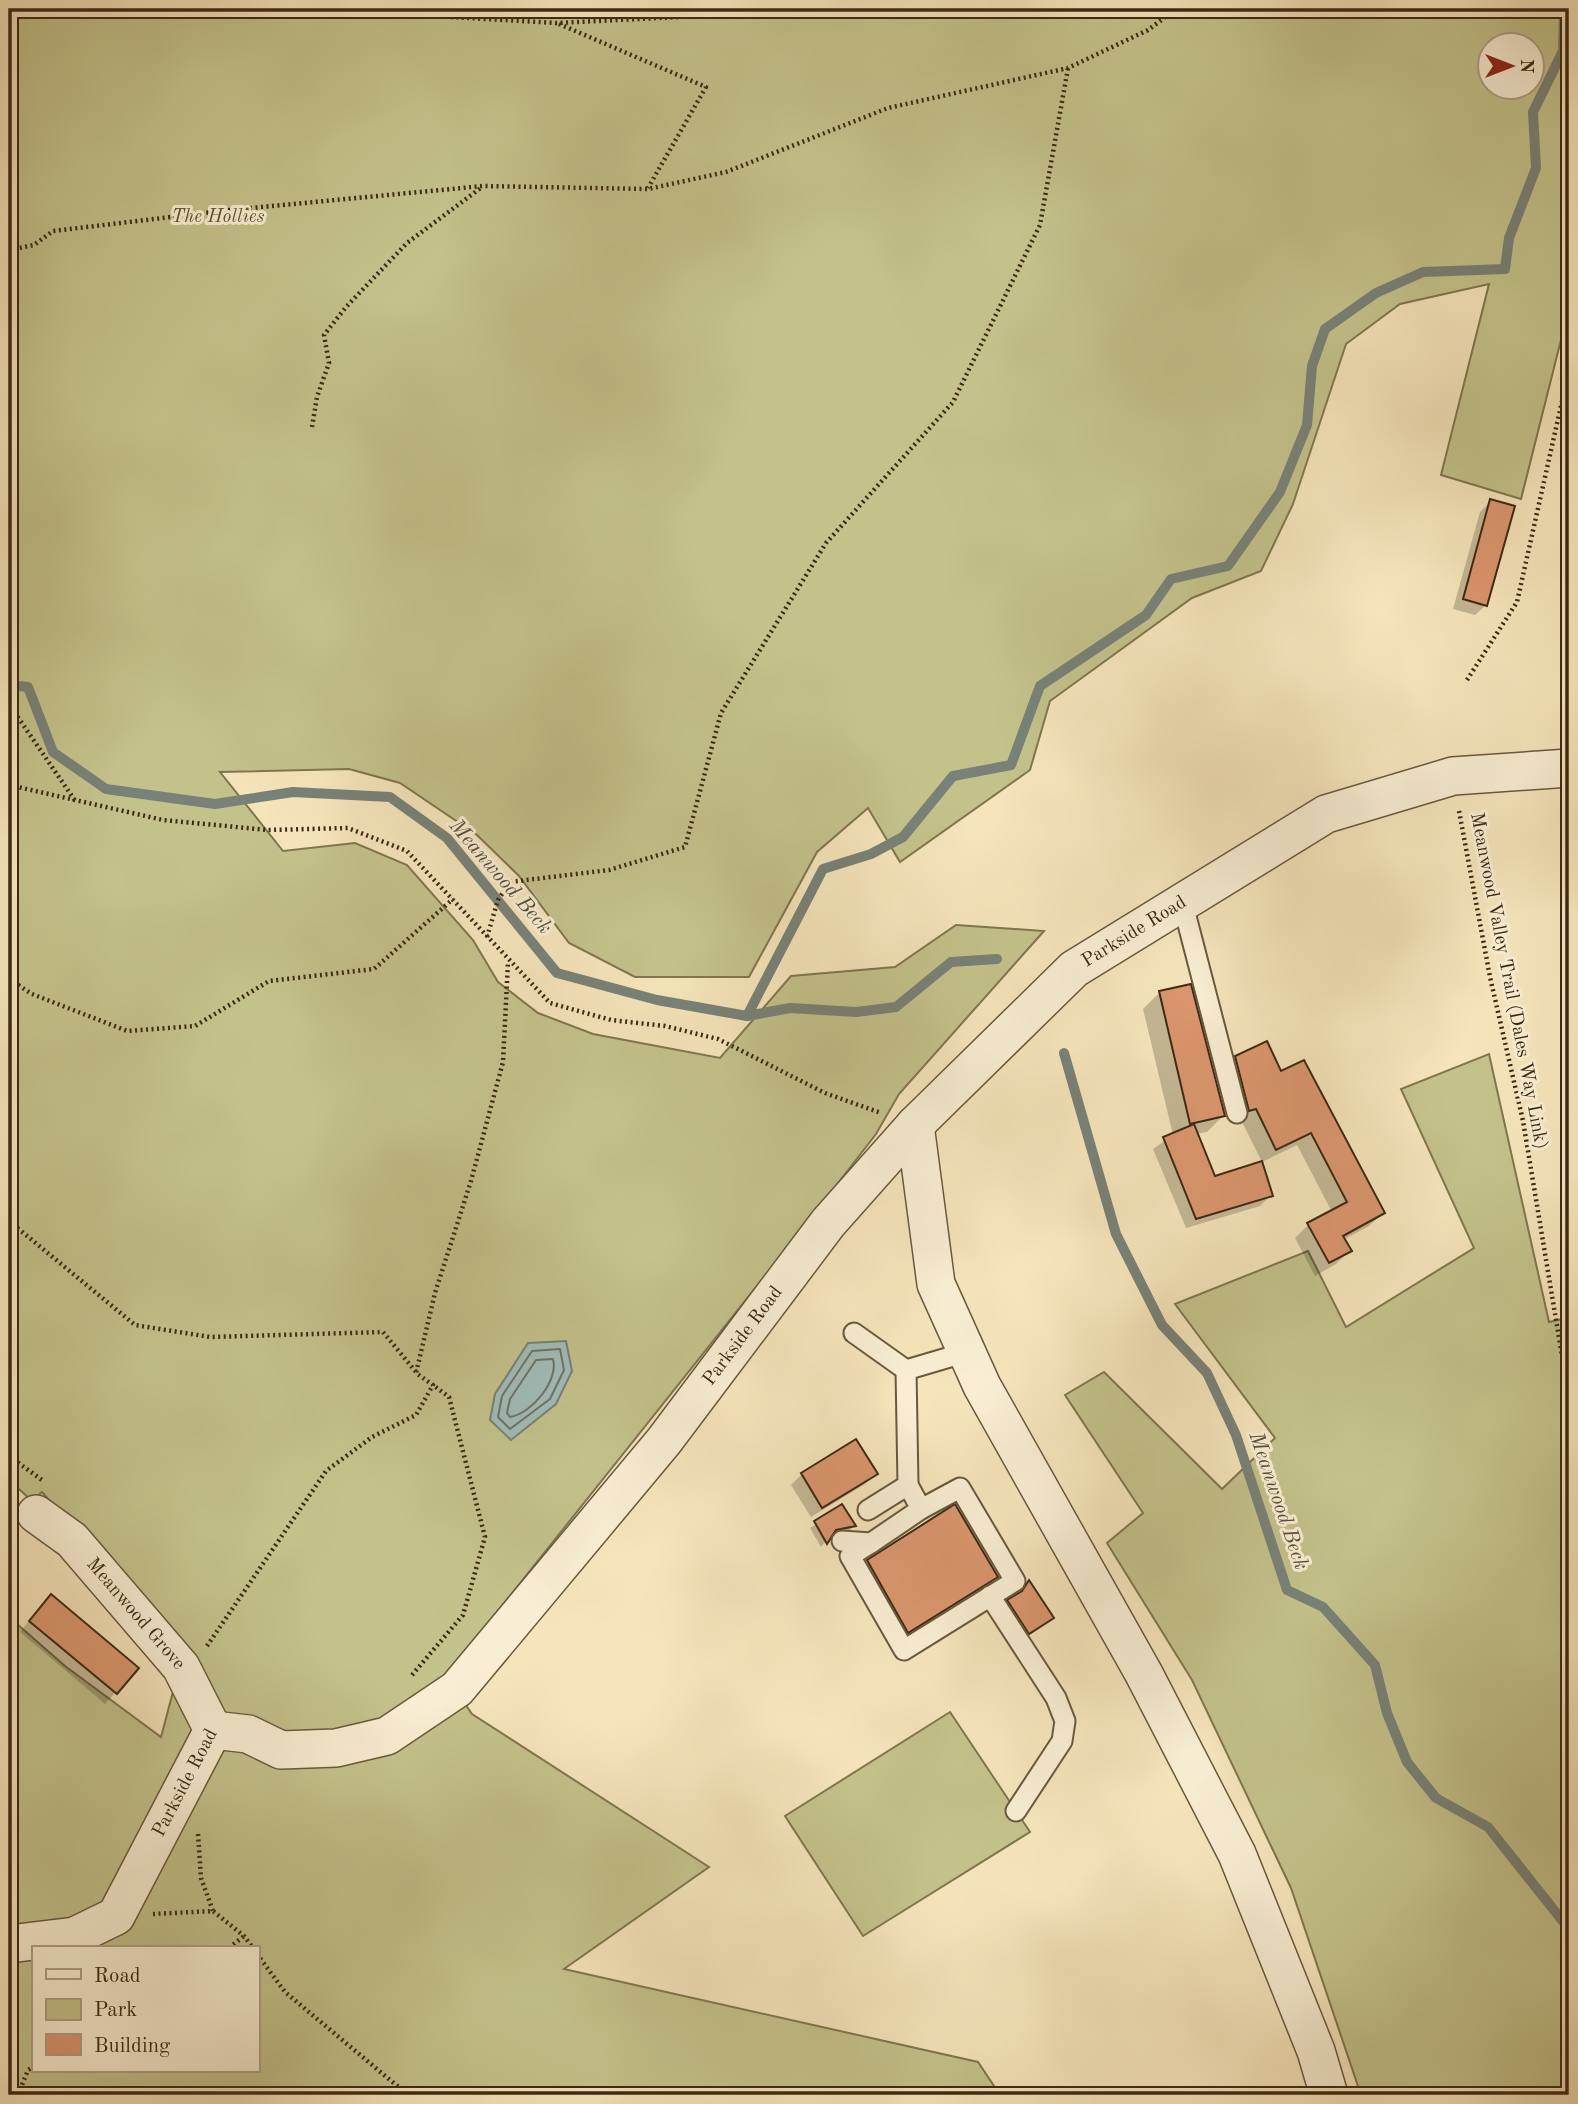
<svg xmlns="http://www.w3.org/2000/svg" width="1578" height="2104" viewBox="0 0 1578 2104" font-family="'Old Standard TT',serif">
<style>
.green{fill:#c4c28b;stroke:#807650;stroke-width:2;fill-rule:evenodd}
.water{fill:#a0bdba;stroke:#788278;stroke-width:2}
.shadow{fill:#0003}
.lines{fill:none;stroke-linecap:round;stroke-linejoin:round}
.shore{stroke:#6e7367;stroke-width:2}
.stream{stroke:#788278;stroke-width:10}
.building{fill:#db966e;stroke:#3c2914;stroke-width:2}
.service-casing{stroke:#6a583e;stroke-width:23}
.minor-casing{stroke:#6a583e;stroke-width:40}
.path{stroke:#3c2914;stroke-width:4.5;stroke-dasharray:2 3.5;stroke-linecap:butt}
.service{stroke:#f9eed3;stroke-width:19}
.minor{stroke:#f9eed3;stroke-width:37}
.labels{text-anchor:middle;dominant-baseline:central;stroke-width:6;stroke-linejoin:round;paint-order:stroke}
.park-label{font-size:19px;font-style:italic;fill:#5e4f32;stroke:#f9eed3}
.street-label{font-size:19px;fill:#3c2914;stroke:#f9eed3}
.water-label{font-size:21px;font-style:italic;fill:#554e3e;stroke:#f9eed3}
</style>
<rect width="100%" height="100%" fill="#f6e5bb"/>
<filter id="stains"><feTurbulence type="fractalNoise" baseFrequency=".00286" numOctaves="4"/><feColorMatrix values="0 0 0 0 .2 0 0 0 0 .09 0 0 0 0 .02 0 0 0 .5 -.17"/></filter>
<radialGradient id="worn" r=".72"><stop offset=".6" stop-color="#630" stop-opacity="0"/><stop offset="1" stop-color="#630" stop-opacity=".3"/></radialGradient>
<!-- green -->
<g class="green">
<path d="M9,9H1569V308L1521,499L1441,475L1489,284L1400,304L1346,344L1293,504L1261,571L1192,598L1050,701L1030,770L900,862L868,808L817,852L749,977H635L569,943L519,876L477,835L400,783L349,769L220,772L283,851L355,843L407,865L473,940L498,982L538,1013L593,1034L720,1058L791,976L895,967L956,925L1044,931L899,1094L876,1134L804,1227L446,1676L472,1714L709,1867L564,1969L978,2062L1000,2095H9V1617L65,1666L161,1737L183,1654L42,1492L32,1501L9,1480ZM1490,46H1532V88H1490ZM33,1948H257V2071H33Z"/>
<polygon points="1489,1054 1549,1322 1563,1319 1569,1339 1569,2095 1361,2095 1291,1888 1192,1680 1107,1543 1143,1513 1065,1395 1104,1372 1222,1489 1275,1438 1175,1304 1308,1251 1346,1327 1474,1248 1401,1089"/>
<polygon points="950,1712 1030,1832 863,1936 785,1816"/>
</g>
<!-- water -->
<polygon class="water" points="566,1341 572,1371 556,1404 511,1440 490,1420 495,1394 528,1343"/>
<!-- shadow -->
<g class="shadow">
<polygon points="1491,501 1486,605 1475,615 1453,609 1480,512"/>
<polygon points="1190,986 1223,1116 1207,1132 1196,1134 1214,1178 1271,1195 1260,1206 1186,1228 1153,1149 1173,1135 1143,1009 1159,993"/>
<polygon points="1236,1058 1280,1073 1383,1213 1369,1226 1343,1240 1349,1251 1336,1264 1315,1276 1295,1238 1308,1225 1332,1212 1297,1145 1262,1162 1242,1122 1236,1123 1222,1071"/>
<polygon points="856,1442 876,1473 865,1484 811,1517 791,1485 802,1474"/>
<polygon points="842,1507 854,1526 849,1531 831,1534 821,1547 810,1528"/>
<polygon points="955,1507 996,1577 980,1593 892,1648 852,1578 868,1562"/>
<polygon points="1029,1583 1052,1617 1018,1643 998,1612"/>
<polygon points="41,1606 137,1668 105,1704 20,1632"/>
</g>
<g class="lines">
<!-- shore -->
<g class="shore">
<polygon points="560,1349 564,1370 550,1399 510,1429 498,1417 502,1396 532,1351"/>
<path d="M553,1359C559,1381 531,1414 510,1417L507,1413L510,1399L536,1360Z"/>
</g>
<!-- stream -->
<g class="stream">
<polyline points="9,685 28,687 53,752 106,789 215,804 293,792 390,797 447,838 557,973 657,1000 747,1016 790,1008 856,1012 896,1007 951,962 997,959"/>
<polyline points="747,1016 823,869 871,854 903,837 953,776 1011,765 1040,686 1146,615 1171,579 1228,566 1280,492 1307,425 1312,366 1325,329 1376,293 1423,272 1505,269 1509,238 1536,168 1533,112 1563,51 1564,9"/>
<polyline points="1064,1053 1116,1234 1162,1325 1207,1373 1236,1435 1287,1590 1323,1607 1375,1665 1387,1713 1407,1762 1436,1798 1488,1827 1569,1929"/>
</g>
</g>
<!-- building -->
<g class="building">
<polygon points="1490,499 1515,506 1487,606 1463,599"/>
<polygon points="1191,984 1225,1116 1190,1124 1159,991"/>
<polygon points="1267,1041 1281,1071 1304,1060 1385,1213 1343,1236 1352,1251 1329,1263 1307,1223 1347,1202 1311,1133 1276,1150 1256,1109 1249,1111 1235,1056"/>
<polygon points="1194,1124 1215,1176 1262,1161 1273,1196 1196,1219 1163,1137"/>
<polygon points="856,1439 878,1474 822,1508 801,1473"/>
<polygon points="842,1504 856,1526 836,1530 827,1544 814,1521"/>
<polygon points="955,1504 998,1577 908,1633 867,1560"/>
<polygon points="1029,1580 1054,1618 1029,1634 1007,1600 1022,1591"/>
<polygon points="51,1594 139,1668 117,1694 29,1621"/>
</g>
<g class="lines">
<defs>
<g id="service">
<polyline points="1182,901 1237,1113"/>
<polyline points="854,1333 906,1370"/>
<polyline points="868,1510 908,1485 906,1370 967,1352"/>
<polyline points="842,1541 871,1543 921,1509 908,1485"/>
<polyline points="871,1543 850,1556 904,1650 1015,1581 960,1488 921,1509"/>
<polyline points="990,1596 1056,1698 1065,1721 1062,1741 1016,1811"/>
</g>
<g id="minor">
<polyline points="915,1125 936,1284 982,1386 1144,1674 1237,1854 1316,2051 1329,2095"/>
<path id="s1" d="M36,1514L72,1540L181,1667L213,1730"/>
<path id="s2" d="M213,1730L248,1734L281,1750L336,1748L387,1736L457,1689L664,1441L828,1223L915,1125L1074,969L1326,814L1453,776L1569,768"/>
<path id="s3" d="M9,1944L75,1936L116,1916L213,1730"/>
</g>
</defs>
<!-- service casing -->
<use href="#service" class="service-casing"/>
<!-- minor casing -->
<use href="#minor" class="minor-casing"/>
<!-- path -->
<g class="path">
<polyline points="308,9 557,23 841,9"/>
<polyline points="559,24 706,87 648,188"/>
<polyline points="9,250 34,245 53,231 230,210 483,186 648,189 726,172 888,108 1068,68 1148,30 1176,9"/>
<polyline points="312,427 317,397 329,363 324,335 346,307 407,243 482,187"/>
<polyline points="1467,680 1517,602 1569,370"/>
<polyline points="9,711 15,713 76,802"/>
<polyline points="9,785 163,820 268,830 348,828 407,851 550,1003 611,1020 665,1026 718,1039 825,1093 881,1113"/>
<polyline points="1459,811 1490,977 1523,1121 1569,1398"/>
<polyline points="487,937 498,900 510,882 609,870 685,847 721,713 826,543 953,402 1040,225 1068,68"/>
<polyline points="9,979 32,994 127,1031 195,1026 269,981 374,969 453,899"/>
<polyline points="9,1221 135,1325 210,1337 383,1332 416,1372"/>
<polyline points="9,1456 42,1480"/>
<polyline points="207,1646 326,1471 372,1437 416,1415 433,1385 416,1373 435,1293 471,1181 503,1062 508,962"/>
<polyline points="412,1675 463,1615 485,1537 449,1397 433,1385"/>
<polyline points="198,1834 201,1878 213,1911"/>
<polyline points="153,1914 213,1911 244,1936 253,1948"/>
<polyline points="229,1948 244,1936"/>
<polyline points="257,1954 285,1992 408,2095"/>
<polyline points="18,2095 28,2070 33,2067"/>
</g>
<!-- service -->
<use href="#service" class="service"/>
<!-- minor -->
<use href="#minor" class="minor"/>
</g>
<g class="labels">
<!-- park labels -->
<g class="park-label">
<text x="218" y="217">The Hollies</text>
</g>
<!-- street labels -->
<g class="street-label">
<text stroke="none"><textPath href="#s2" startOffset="1284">Parkside Road</textPath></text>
<text transform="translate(1508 981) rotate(79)">Meanwood Valley Trail (Dales Way Link)</text>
<text stroke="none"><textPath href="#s2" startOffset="718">Parkside Road</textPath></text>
<text stroke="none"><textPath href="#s1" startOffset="142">Meanwood Grove</textPath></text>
<text stroke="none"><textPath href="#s3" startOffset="262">Parkside Road</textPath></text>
</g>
<!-- water labels -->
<g class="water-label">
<text transform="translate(500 877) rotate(49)">Meanwood Beck</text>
<text transform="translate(1278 1501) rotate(71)">Meanwood Beck</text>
</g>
</g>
<!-- margin -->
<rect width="1578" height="2104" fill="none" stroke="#f6e5bb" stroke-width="35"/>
<rect x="10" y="10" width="1557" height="2083" fill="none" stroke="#3c2914" stroke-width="3.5"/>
<rect x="18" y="18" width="1543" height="2069" fill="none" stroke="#3c2914" stroke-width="2"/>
<!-- legend -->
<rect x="32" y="1946" width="228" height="126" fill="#f9eed3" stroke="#ad9f87" stroke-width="2"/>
<rect x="46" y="1969" width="35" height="10" fill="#f9eed3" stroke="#ad9f87" stroke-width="2"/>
<text x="94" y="1982" font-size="21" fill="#3c2914">Road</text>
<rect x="46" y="1999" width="35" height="21" fill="#c4c28b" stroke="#ad9f87" stroke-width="2"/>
<text x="94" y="2016" font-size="21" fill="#3c2914">Park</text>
<rect x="46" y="2034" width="35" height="21" fill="#db966e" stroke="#ad9f87" stroke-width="2"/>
<text x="94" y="2052" font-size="21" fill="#3c2914">Building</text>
<!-- north arrow -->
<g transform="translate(1511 66) rotate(90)"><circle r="33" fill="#f9eed3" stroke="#ad9f87" stroke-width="2"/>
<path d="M0-5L12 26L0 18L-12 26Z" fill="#8f2418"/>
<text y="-10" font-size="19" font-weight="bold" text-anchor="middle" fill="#3c2914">N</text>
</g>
<rect width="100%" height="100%" filter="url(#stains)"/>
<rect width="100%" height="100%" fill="url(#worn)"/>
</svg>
